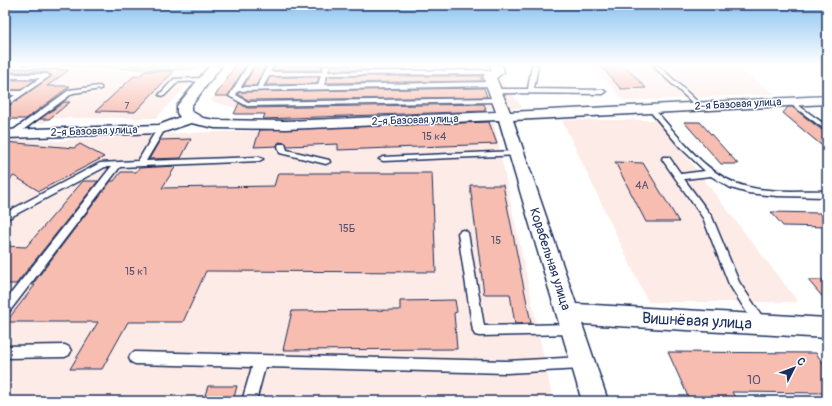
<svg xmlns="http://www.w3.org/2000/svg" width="832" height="406" viewBox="0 0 832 406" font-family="Pangolin,sans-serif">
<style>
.built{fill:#fdebe7}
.green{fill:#b3eaad;stroke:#678c86}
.building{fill:#f7bdb0;stroke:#1b2f5e}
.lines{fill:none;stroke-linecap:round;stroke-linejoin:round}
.service-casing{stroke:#1b2f5e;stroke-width:3}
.minor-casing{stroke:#1b2f5e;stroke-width:3}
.service{fill:#fff;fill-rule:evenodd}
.minor{fill:#fff;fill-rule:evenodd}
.labels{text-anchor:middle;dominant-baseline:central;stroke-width:3;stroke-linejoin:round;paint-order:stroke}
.far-number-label{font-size:9px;fill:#525272}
.far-street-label{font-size:11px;fill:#1b2f5e;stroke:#fff}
.number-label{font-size:11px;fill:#525272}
.street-label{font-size:13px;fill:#1b2f5e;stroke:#fff}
.near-number-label{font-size:13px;fill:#525272}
.near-street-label{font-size:16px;fill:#1b2f5e;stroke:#fff}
</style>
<rect width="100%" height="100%" fill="#fff"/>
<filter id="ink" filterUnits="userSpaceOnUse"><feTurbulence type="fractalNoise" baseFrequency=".025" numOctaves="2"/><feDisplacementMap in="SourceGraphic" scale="8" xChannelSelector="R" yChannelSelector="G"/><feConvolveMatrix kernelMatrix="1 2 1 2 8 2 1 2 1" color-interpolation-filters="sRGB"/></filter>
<g filter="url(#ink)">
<!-- built -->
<g class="built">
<polygon points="5,65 206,65 202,71"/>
<polygon points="236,65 431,65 446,70 494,71 523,108 234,114 236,108 211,101"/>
<polygon points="593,65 734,65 775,94 624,101"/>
<polygon points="5,69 69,70 199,73 156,118 53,118 63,107 44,123 32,123 19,119 5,119"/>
<polygon points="562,120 658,120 798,302 648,302"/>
<polygon points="494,123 553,401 5,401 5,138 58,141 157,134"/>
</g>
<!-- green -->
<polygon class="green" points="21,65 199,65 197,68 169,70"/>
<!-- building -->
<g class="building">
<polygon points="236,65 246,65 228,96 215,96"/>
<polygon points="255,65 266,65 256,86 244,86"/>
<polygon points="275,65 322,65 321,70 273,70"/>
<polygon points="331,65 407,65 407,70 330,70"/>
<polygon points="600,65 624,65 646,88 621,89"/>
<polygon points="5,68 69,70 47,86 70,86 26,119 5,119 5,108 52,76 47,72 5,72"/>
<polygon points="145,71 174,71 135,112 96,111 134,76 139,76"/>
<polygon points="328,76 480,76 482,81 326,83"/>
<polygon points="270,77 319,77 317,84 266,85"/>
<polygon points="5,80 35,80 21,90 5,90"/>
<polygon points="484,88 487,97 248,100 238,94 239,92"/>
<polygon points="64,102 70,102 49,119 40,119"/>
<polygon points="239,103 247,108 484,104 486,109 484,109 485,111 263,119 265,114 234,114"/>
<polygon points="788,107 792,107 827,134 827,150 783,113"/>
<polygon points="489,122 497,144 338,150 338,144 287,146 286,143 279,142 277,146 254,147 260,130"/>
<polygon points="684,122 700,122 738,164 721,164"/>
<polygon points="191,139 181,158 149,159 160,140"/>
<polygon points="5,142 74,148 80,144 104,157 39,191 14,176 5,183"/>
<polygon points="615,162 643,163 679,222 646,222"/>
<polygon points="176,166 162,188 274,186 278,173 432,173 436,272 206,271 183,322 128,322 102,369 70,369 98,322 6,322 35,285 32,285 111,181 114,181 121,172 136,172 139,168"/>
<polygon points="83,181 98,181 16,284 5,284 5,246 26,247"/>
<polygon points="470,185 503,185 531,323 515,324 510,294 484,294"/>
<polygon points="771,212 820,213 827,220 827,227 783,226"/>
<polygon points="808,280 827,280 827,302"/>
<polygon points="455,300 457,312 454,313 457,349 283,350 292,311 400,310 400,301"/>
<polygon points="668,352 816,353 827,369 827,393 732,392 737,401 690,401"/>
<polygon points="208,386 237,386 233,401 203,401"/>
</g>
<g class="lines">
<defs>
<g id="service">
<path d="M248,65H254L241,87H257L268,65H274L270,72H322L324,65H330L328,72L487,70L489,71L492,76L487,77L485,74L327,75L324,85L492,82L495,84L492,86L238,91L236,95L248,102L498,98L501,100L498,102L247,106L229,96ZM321,75L318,85L263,87L269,76Z"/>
<polygon points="532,65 538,65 534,89 603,90 606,92 603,94 495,93 492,91 495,89 528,89"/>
<polygon points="655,66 659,66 701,105 701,107 697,107 655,68"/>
<polygon points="5,74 47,74 50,76 5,107 5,102 15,95 5,95 5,91 21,91 40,78 5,78"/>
<polygon points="203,78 206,80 205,81 178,82 164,96 159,95 174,79"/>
<polygon points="99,86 101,87 101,89 73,93 15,136 12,136 8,134 69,90"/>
<polygon points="791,100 827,126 827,131 789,103 788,102"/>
<path d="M651,107L653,108C680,137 707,178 748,187C773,193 801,190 827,191V197L777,196L748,193L731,188L711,176L684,179L712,217L739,282L764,319L766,323L764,327L760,328L756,327L729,284L703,218L662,159L663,157H669L681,174L705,171L680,147L649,110V108Z"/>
<polygon points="158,127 161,127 165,129 146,161 259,157 263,159 259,161 120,167 9,312 5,314 5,301 111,167 105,167 5,220 5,213 100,163 138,161"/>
<polygon points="279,144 285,144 287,150 329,160 330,162 326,164 280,153 278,146"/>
<polygon points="517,151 520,151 521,153 520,155 383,161 379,159 383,157"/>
<polygon points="463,230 466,231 468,233 484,326 572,324 576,325 578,329 576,333 572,334 479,336 475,335 473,331 458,233 460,231"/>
<polygon points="65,345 69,347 71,351 69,355 65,357 5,358 5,346"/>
<polygon points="135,352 507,361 582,357 586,359 588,363 586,367 582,369 507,373 265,367 256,401 242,401 252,367 135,364 131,362 129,358 131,354"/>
</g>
<polygon id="minor" points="210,65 222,65 191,106 191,111 203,118 215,120 286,121 496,112 483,76 492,70 490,65 502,65 504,72 496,78 510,112 827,96 827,104 513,120 576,304 827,318 827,338 582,324 608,401 582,401 499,120 286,129 215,128 191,123 161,133 5,138 5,130 159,125 180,117 177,113 177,106"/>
</defs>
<!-- service casing -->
<use href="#service" class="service-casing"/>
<!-- minor casing -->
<use href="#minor" class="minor-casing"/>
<!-- service -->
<use href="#service" class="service"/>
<!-- minor -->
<use href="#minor" class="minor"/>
</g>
</g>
<!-- sky -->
<linearGradient id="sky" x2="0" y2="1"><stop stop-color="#89c2f0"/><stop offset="0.53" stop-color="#fff"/><stop offset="1" stop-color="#fff" stop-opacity="0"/></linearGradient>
<rect width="832" height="122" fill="url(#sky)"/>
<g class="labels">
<!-- far-number labels -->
<g class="far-number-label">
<text x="127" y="106">7</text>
</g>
<!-- far-street labels -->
<g class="far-street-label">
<text transform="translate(738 104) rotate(-3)">2-я Базовая улица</text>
<text transform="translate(415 120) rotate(-2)">2-я Базовая улица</text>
<text transform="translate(94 131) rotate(-2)">2-я Базовая улица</text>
</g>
<!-- number labels -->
<g class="number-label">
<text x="434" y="136">15 к4</text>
<text x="642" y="185">4А</text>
<text x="347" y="228">15Б</text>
<text x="496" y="240">15</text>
<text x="136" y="271">15 к1</text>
</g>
<!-- street labels -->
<g class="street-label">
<text transform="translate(550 259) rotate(72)">Корабельная улица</text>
</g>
<!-- near-number labels -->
<g class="near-number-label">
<text x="754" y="380">10</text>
</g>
<!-- near-street labels -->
<g class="near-street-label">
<text transform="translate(697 321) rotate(3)">Вишнёвая улица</text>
</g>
</g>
<!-- margin -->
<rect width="832" height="406" fill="none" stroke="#fff" stroke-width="20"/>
<rect x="10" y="10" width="812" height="386" fill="none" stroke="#1b2f5e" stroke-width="1.5" filter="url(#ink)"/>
<!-- north arrow -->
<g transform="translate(794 368) rotate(48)" stroke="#ffffff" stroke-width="3" paint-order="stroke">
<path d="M0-3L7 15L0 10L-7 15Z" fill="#1b2f5e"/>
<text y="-6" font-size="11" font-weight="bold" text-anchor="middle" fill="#1b2f5e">С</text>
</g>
</svg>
